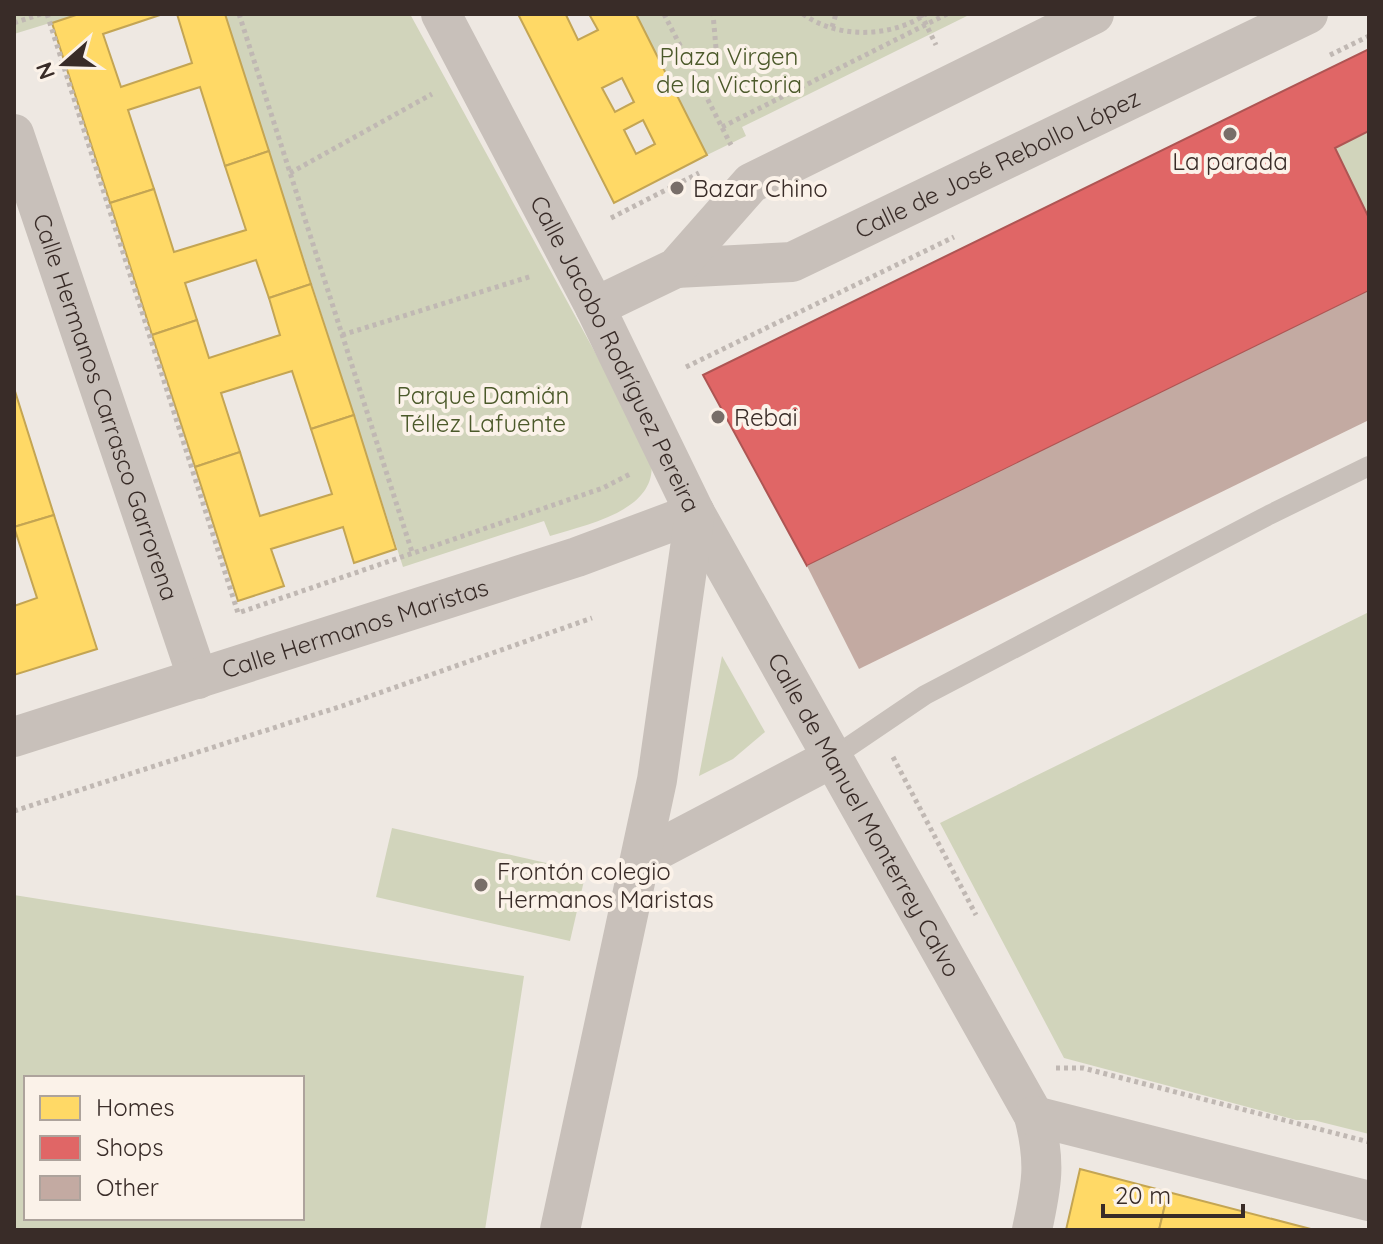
<svg xmlns="http://www.w3.org/2000/svg" width="1383" height="1244" viewBox="0 0 1383 1244" font-family="Quicksand,sans-serif">
<style>
.green{fill:#d1d4bb;fill-rule:evenodd}
.homes{fill:#ffd966;stroke:#c4a553;stroke-width:2;fill-rule:evenodd}
.shops{fill:#e06666;stroke:#ae5553;stroke-width:2}
.building{fill:#c3aaa2}
.lines{fill:none;stroke-linecap:round;stroke-linejoin:round}
.path{stroke:#c0b8b3;stroke-width:5;stroke-dasharray:4 4;stroke-linecap:butt}
.service{stroke:#c8c0ba;stroke-width:20}
.minor{stroke:#c8c0ba;stroke-width:40}
.poi-dot{fill:#786e69;stroke:#fbf2e9;stroke-width:3}
.labels{text-anchor:middle;dominant-baseline:central;stroke-width:8;stroke-linejoin:round;paint-order:stroke}
.park-label{font-size:24px;fill:#4b592a;stroke:#fbf2e9}
.poi-label{font-size:24px;fill:#392c28;stroke:#fbf2e9;text-anchor:start}
.street-label{font-size:24px;fill:#392c28;stroke:#fbf2e9}
</style>
<rect width="100%" height="100%" fill="#eee8e2"/>
<!-- green -->
<g class="green">
<polygon points="14,14 79,14 14,34"/>
<path d="M225,14H410L649,451C667,509 591,523 550,536L544,521L403,567Z"/>
<polygon points="636,14 971,14 742,127 746,136 707,155"/>
<polygon points="1369,131 1369,218 1335,148"/>
<polygon points="1369,612 1369,1134 1313,1120 1296,1120 1064,1058 940,823"/>
<polygon points="722,656 765,732 733,759 699,776"/>
<polygon points="392,828 586,872 570,941 376,897"/>
<path d="M14,895L524,976L485,1230H14ZM26,1078H302V1218H26Z"/>
</g>
<!-- homes -->
<g class="homes">
<polygon points="79,14 163,14 103,34 121,87 192,63 177,14 225,14 269,151 225,166 200,87 128,110 154,189 110,203 52,23"/>
<path d="M518,14H568L566,15L578,40L598,30L589,14H636L707,155L614,203ZM622,78L634,102L615,112L602,88ZM643,120L655,144L636,154L624,130Z"/>
<polygon points="269,151 311,284 269,298 256,260 185,283 197,320 152,335 110,203 154,189 174,252 246,230 225,166"/>
<polygon points="311,284 354,415 311,429 292,371 221,393 240,452 195,467 152,335 197,320 209,358 280,335 269,298"/>
<polygon points="14,388 54,515 14,527"/>
<polygon points="354,415 396,549 354,563 343,527 271,549 284,586 238,601 195,467 240,452 260,516 332,494 311,429"/>
<polygon points="54,515 97,649 14,675 14,606 37,598 14,527"/>
<polygon points="1080,1169 1168,1192 1159,1230 1066,1230"/>
<polygon points="1168,1192 1311,1229 1310,1230 1159,1230"/>
</g>
<!-- shops -->
<polygon class="shops" points="1369,49 1369,131 1335,148 1369,218 1369,291 807,566 703,375"/>
<!-- building -->
<polygon class="building" points="1369,291 1369,420 859,669 807,566"/>
<g class="lines">
<!-- path -->
<g class="path">
<polyline points="47,14 238,613 603,488 630,474"/>
<polyline points="239,14 412,552"/>
<polyline points="664,14 731,145"/>
<path d="M803,14C837,39 891,38 926,14"/>
<polyline points="921,14 936,45"/>
<polyline points="14,23 41,14"/>
<polyline points="832,27 836,14"/>
<polyline points="1330,55 1369,36"/>
<polyline points="691,67 705,60 716,48 713,14"/>
<polyline points="722,127 947,14"/>
<polyline points="290,173 432,94"/>
<polyline points="611,218 699,173"/>
<polyline points="342,335 532,276"/>
<polyline points="686,367 954,237"/>
<polyline points="893,757 976,915"/>
<polyline points="14,811 342,706 592,618"/>
<polyline points="1056,1068 1083,1068 1369,1142"/>
</g>
<!-- service -->
<polyline class="service" points="832,758 925,695 1269,515 1369,466"/>
<!-- minor -->
<g class="minor">
<path id="s1" d="M441,14L595,307L695,513L1034,1116C1046,1163 1042,1184 1032,1230"/>
<path id="s2" d="M14,134L198,679"/>
<path id="s3" d="M676,268L792,262L1308,14"/>
<polyline points="595,307 676,268 751,183 1094,14"/>
<path id="s4" d="M14,737L577,557L695,513"/>
<polyline points="642,858 832,758"/>
<polyline points="1034,1116 1369,1201"/>
<polyline points="560,1230 657,780 695,513"/>
</g>
</g>
<!-- markers -->
<g class="poi-dot">
<circle cx="1230" cy="134" r="8"/>
<circle cx="677" cy="188" r="8"/>
<circle cx="718" cy="417" r="8"/>
<circle cx="481" cy="885" r="8"/>
</g>
<g class="labels">
<!-- park labels -->
<g class="park-label">
<text x="729" y="56">Plaza Virgen<tspan x="729" dy="28">de la Victoria</tspan></text>
<text x="483" y="395">Parque Damián<tspan x="483" dy="28">Téllez Lafuente</tspan></text>
</g>
<!-- poi labels -->
<g class="poi-label">
<text x="1230" y="161" text-anchor="middle">La parada</text>
<text x="693" y="188">Bazar Chino</text>
<text x="734" y="417">Rebai</text>
<text x="497" y="871">Frontón colegio<tspan x="497" dy="28">Hermanos Maristas</tspan></text>
</g>
<!-- street labels -->
<g class="street-label">
<text stroke="none"><textPath href="#s3" startOffset="344">Calle de José Rebollo López</textPath></text>
<text stroke="none"><textPath href="#s1" startOffset="382">Calle Jacobo Rodríguez Pereira</textPath></text>
<text stroke="none"><textPath href="#s2" startOffset="288">Calle Hermanos Carrasco Garrorena</textPath></text>
<text stroke="none"><textPath href="#s4" startOffset="358">Calle Hermanos Maristas</textPath></text>
<text stroke="none"><textPath href="#s1" startOffset="906">Calle de Manuel Monterrey Calvo</textPath></text>
</g>
</g>
<!-- border -->
<rect width="1383" height="1244" fill="none" stroke="#392c28" stroke-width="32"/>
<!-- legend -->
<rect x="24" y="1076" width="280" height="144" fill="#fbf2e9" stroke="#ada39c" stroke-width="2"/>
<rect x="40" y="1096" width="40" height="24" fill="#ffd966" stroke="#ada39c" stroke-width="2"/>
<text x="96" y="1116" font-size="24" fill="#392c28">Homes</text>
<rect x="40" y="1136" width="40" height="24" fill="#e06666" stroke="#ada39c" stroke-width="2"/>
<text x="96" y="1156" font-size="24" fill="#392c28">Shops</text>
<rect x="40" y="1176" width="40" height="24" fill="#c3aaa2" stroke="#ada39c" stroke-width="2"/>
<text x="96" y="1196" font-size="24" fill="#392c28">Other</text>
<!-- north arrow -->
<g transform="translate(64 64) rotate(250)" stroke="#fbf2e9" stroke-width="6" paint-order="stroke">
<path d="M0-6L14 30L0 20L-14 30Z" fill="#392c28"/>
<text y="-12" font-size="22" font-weight="bold" text-anchor="middle" fill="#392c28">N</text>
</g>
<!-- scale -->
<path d="M1103 1204v12h140v-12" fill="none" stroke="#392c28" stroke-width="4"/>
<text x="1115" y="1204" font-size="24" fill="#392c28" stroke="#fbf2e9" stroke-width="6" paint-order="stroke">20 m</text>
</svg>
